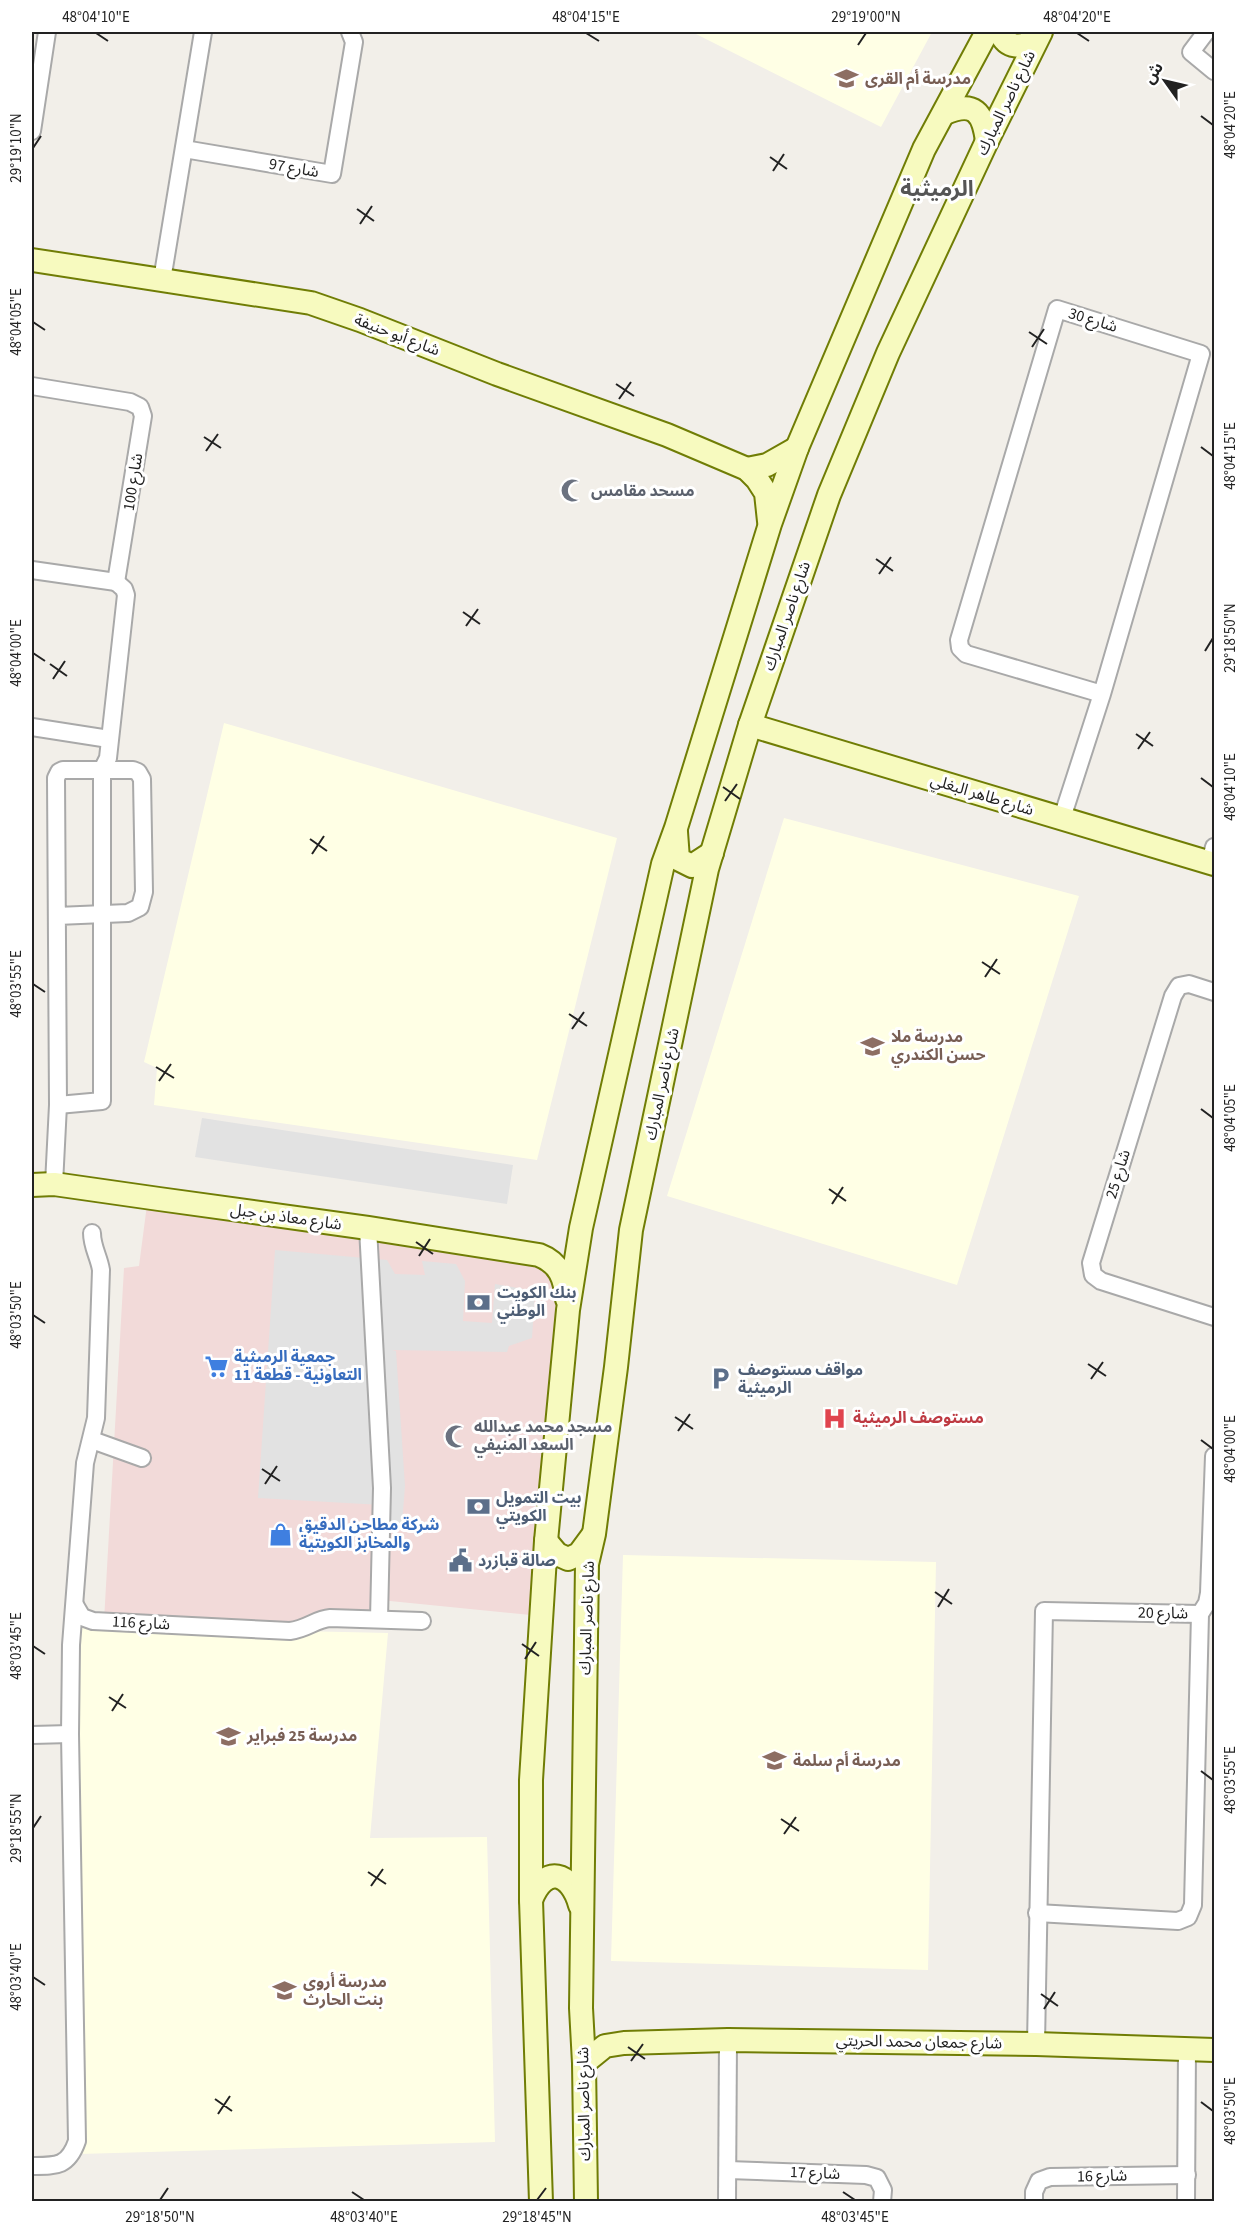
<svg xmlns="http://www.w3.org/2000/svg" width="1246" height="2233" viewBox="0 0 1246 2233" font-family="'Source Sans 3','Noto Sans Arabic',sans-serif">
<style>
.commercial{fill:#f2dad9}
.education{fill:#ffffe5}
.parking{fill:#e2e2e2}
.lines{fill:none;stroke-linecap:round;stroke-linejoin:round}
.street-casing{stroke:#a9a9a9;stroke-width:20}
.secondary-casing{stroke:#707d05;stroke-width:26}
.street{stroke:#fff;stroke-width:16}
.secondary{stroke:#f7fabf;stroke-width:22}
.ticks{fill:none;stroke:#222;stroke-width:2}
.labels{text-anchor:middle;dominant-baseline:central;stroke-width:6;stroke-linejoin:round;paint-order:stroke}
.education-label{font-size:16px;font-weight:bold;fill:#785e54;stroke:#fff;text-anchor:start}
.street-label{font-size:16px;fill:#222;stroke:#fff}
.worship-label{font-size:16px;font-weight:bold;fill:#5b616d;stroke:#fff;text-anchor:start}
.service-label{font-size:16px;font-weight:bold;fill:#4e5e75;stroke:#fff;text-anchor:start}
.shop-label{font-size:16px;font-weight:bold;fill:#366cbe;stroke:#fff;text-anchor:start}
.health-label{font-size:16px;font-weight:bold;fill:#be3a42;stroke:#fff;text-anchor:start}
.district-label{font-size:22px;font-weight:bold;fill:#555;stroke:#fff}
.neatline{fill:none;stroke:#222;stroke-width:2}
.ticks-label{font-size:15px;text-anchor:middle;fill:#222}
</style>
<rect width="100%" height="100%" fill="#f2efe9"/>
<!-- commercial -->
<polygon class="commercial" points="148,1197 539,1255 567,1290 541,1616 380,1600 379,1619 309,1627 104,1621 124,1268 139,1266"/>
<!-- education -->
<g class="education">
<polygon points="692,32 932,32 881,127"/>
<polygon points="224,723 617,838 537,1160 154,1105 157,1068 144,1062"/>
<polygon points="784,818 1079,896 957,1285 667,1196"/>
<polygon points="623,1555 936,1562 928,1970 611,1961"/>
<polygon points="79,1626 388,1633 370,1838 487,1837 495,2142 79,2154"/>
</g>
<!-- parking -->
<g class="parking">
<polygon points="202,1118 513,1165 507,1204 195,1157"/>
<polygon points="275,1250 387,1260 395,1274 425,1275 422,1261 456,1264 465,1281 463,1321 492,1323 495,1284 535,1291 532,1338 509,1346 507,1352 392,1350 396,1351 405,1486 402,1524 383,1523 382,1505 258,1498"/>
</g>
<g class="lines">
<defs>
<g id="street">
<polyline points="1206,32 1191,52 1214,71"/>
<polyline points="32,131 47,32"/>
<polyline points="184,149 332,174 354,42 350,32"/>
<polyline points="162,280 203,32"/>
<polyline points="32,386 130,402 140,407 143,416 116,582"/>
<polyline points="32,570 116,582"/>
<polyline points="32,727 109,739"/>
<polyline points="1062,818 1102,694 1201,354 1057,309 959,640 960,648 966,654 1102,694"/>
<polyline points="1210,862 1214,847"/>
<polyline points="1214,992 1189,984 1179,986 1173,996 1091,1263 1093,1275 1101,1281 1214,1317"/>
<polyline points="58,1105 102,1101 102,770 108,758 126,595 124,589 116,582"/>
<polyline points="54,1184 58,1105 56,778 59,772 63,770 133,770 138,772 142,779 144,892 140,907 128,913 57,916"/>
<polyline points="368,1228 382,1488 379,1619"/>
<polyline points="92,1440 142,1458"/>
<path d="M75,1605L82,1617L93,1621L290,1631C307,1629 316,1619 330,1618L422,1621"/>
<polyline points="32,1735 70,1734"/>
<polyline points="1037,1913 1178,1921 1188,1917 1193,1905 1200,1614 1207,1603 1209,1593 1214,1456"/>
<polyline points="1036,2044 1044,1611 1200,1614"/>
<path d="M32,2166C56,2166 68,2167 77,2141L70,1734L71,1645L85,1463L96,1418L101,1270C99,1257 92,1247 92,1233"/>
<polyline points="728,2170 866,2175 877,2178 883,2190 882,2202"/>
<polyline points="727,2202 728,2040"/>
<polyline points="1034,2202 1034,2192 1039,2181 1050,2177 1187,2175"/>
<polyline points="1186,2202 1187,2049"/>
</g>
<g id="secondary">
<path d="M1000,32C1007,49 1021,48 1036,40"/>
<path d="M945,113C974,101 983,112 987,141"/>
<polyline points="32,260 311,303 360,320 497,374 667,435 747,469 757,479 766,493 769,521"/>
<polyline points="747,469 767,465 797,448"/>
<polyline points="750,725 1214,864"/>
<polyline points="676,832 678,859 692,866 712,853"/>
<path d="M32,1185L54,1184L159,1199L368,1228L539,1255C560,1263 565,1279 567,1299"/>
<polyline points="546,1541 557,1554 568,1559 579,1554 593,1535"/>
<path d="M531,1900C545,1864 571,1872 580,1905"/>
<polyline points="584,2063 605,2046 624,2043 728,2040 1036,2044 1214,2050"/>
<polyline points="541,2202 531,1900 531,1780 546,1541 568,1310 581,1228 663,864 676,828 770,524 797,448 924,149 987,32"/>
<polyline points="586,2202 584,2063 581,2008 587,1564 594,1534 616,1367 631,1230 707,869 750,725 829,495 888,353 987,141 1041,32"/>
</g>
</defs>
<!-- street casing -->
<use href="#street" class="street-casing"/>
<!-- secondary casing -->
<use href="#secondary" class="secondary-casing"/>
<!-- street -->
<use href="#street" class="street"/>
<!-- secondary -->
<use href="#secondary" class="secondary"/>
</g>
<!-- ticks -->
<path class="ticks" d="M96,33L108,41M586,33L599,41M1077,33L1089,41M858,45L866,33M1201,116L1213,125M33,148L41,136M770,157L787,169M773,171L784,154M357,209L374,221M360,224L372,206M33,322L45,330M1029,332L1047,344M1032,347L1044,329M616,384L634,396M619,399L631,382M204,437L221,448M1201,447L1213,456M206,451L218,434M876,559L893,571M879,574L891,557M463,612L480,624M466,626L478,609M1205,651L1213,638M33,653L45,661M50,664L67,676M53,679L65,661M1136,734L1153,746M1138,749L1150,732M1201,778L1213,787M723,787L740,799M725,801L737,784M310,839L327,851M312,854L324,836M982,962L1000,974M985,977L997,959M33,984L45,992M569,1014L587,1026M572,1029L584,1012M156,1067L174,1078M159,1081L171,1064M1201,1109L1213,1118M829,1189L846,1201M832,1204L843,1187M416,1242L433,1254M419,1256L430,1239M33,1315L45,1323M1088,1364L1106,1376M1091,1379L1103,1362M675,1417L693,1429M678,1431L690,1414M1201,1440L1213,1449M262,1469L280,1481M265,1484L277,1466M935,1592L952,1604M938,1607L949,1589M522,1644L539,1656M33,1646L45,1654M525,1659L536,1642M109,1697L126,1708M112,1711L123,1694M1201,1771L1213,1780M781,1819L799,1831M33,1828L41,1816M784,1834L796,1817M368,1872L386,1884M371,1886L383,1869M33,1977L45,1985M1041,1994L1058,2006M1044,2009L1055,1992M628,2047L645,2059M631,2061L643,2044M215,2099L232,2111M1201,2102L1213,2111M218,2114L230,2096M352,2192L364,2200M843,2192L855,2200M160,2200L168,2188M537,2200L546,2188"/>
<!-- icons -->
<defs>
<symbol id="school-bare" viewBox="-9 -9 18 18"><path d="M0-5L7-2L0 1L-7-2ZM-4 1L0 2.5L4 1V4Q0 6-4 4Z" fill="#8d6e63" stroke="#fff" stroke-width="2.5" paint-order="stroke"/></symbol>
<symbol id="mosque-bare" viewBox="-9 -9 18 18"><path d="M3.5-4.9A6 6 0 1 0 3.5 4.9A5 5 0 1 1 3.5-4.9Z" fill="#6b7280" stroke="#fff" stroke-width="2.5" paint-order="stroke"/></symbol>
<symbol id="bank-bare" viewBox="-9 -9 18 18"><path d="M-6-4H6V4H-6ZM0-2.3a2.3 2.3 0 1 0 0 4.6a2.3 2.3 0 1 0 0-4.6Z" fill="#5c6f8a" stroke="#fff" stroke-width="2.5" paint-order="stroke"/></symbol>
<symbol id="supermarket-bare" viewBox="-9 -9 18 18"><path d="M-6-5.5h2.5l.6 2H6L4.5 2H-2.5L-4.4-4H-6ZM-1.5 3.2a1.3 1.3 0 1 0 .1 0ZM3 3.2a1.3 1.3 0 1 0 .1 0Z" fill="#3f7fe0" stroke="#fff" stroke-width="2.5" paint-order="stroke"/></symbol>
<symbol id="parking-bare" viewBox="-9 -9 18 18"><path d="M-3.5-5.5H1a3.5 3.5 0 0 1 0 7H-1V5.5H-3.5ZM-1-3.4V-.6H.8a1.4 1.4 0 0 0 0-2.8Z" fill="#5c6f8a" stroke="#fff" stroke-width="2.5" paint-order="stroke"/></symbol>
<symbol id="hospital-bare" viewBox="-9 -9 18 18"><path d="M-5-5h3v3.5h4V-5h3V5h-3V1.5h-4V5h-3Z" fill="#e0444e" stroke="#fff" stroke-width="2.5" paint-order="stroke"/></symbol>
<symbol id="shop-bare" viewBox="-9 -9 18 18"><path d="M-5-2.5h2.3a2.7 3.5 0 0 1 5.4 0H5L5.5 6h-11ZM-1.5-2.5h3a1.5 2.3 0 0 0-3 0Z" fill="#3f7fe0" stroke="#fff" stroke-width="2.5" paint-order="stroke"/></symbol>
<symbol id="civic-bare" viewBox="-9 -9 18 18"><path d="M-.6-6.5H3V-4.5H.6V-3L4-1V1h2V6H-6V1h2V-1L-.6-3ZM-1.2 2.5V6h2.4V2.5Z" fill="#5c6f8a" stroke="#fff" stroke-width="2.5" paint-order="stroke"/></symbol>
</defs>
<g fill-rule="evenodd">
<use href="#school-bare" x="830" y="62" width="33" height="33"/>
<use href="#mosque-bare" x="556" y="474" width="33" height="33"/>
<use href="#school-bare" x="856" y="1030" width="33" height="33"/>
<use href="#bank-bare" x="462" y="1286" width="33" height="33"/>
<use href="#supermarket-bare" x="200" y="1350" width="33" height="33"/>
<use href="#parking-bare" x="704" y="1362" width="33" height="33"/>
<use href="#hospital-bare" x="818" y="1402" width="33" height="33"/>
<use href="#mosque-bare" x="440" y="1420" width="33" height="33"/>
<use href="#bank-bare" x="462" y="1490" width="33" height="33"/>
<use href="#shop-bare" x="264" y="1518" width="33" height="33"/>
<use href="#civic-bare" x="444" y="1544" width="33" height="33"/>
<use href="#school-bare" x="212" y="1720" width="33" height="33"/>
<use href="#school-bare" x="758" y="1744" width="33" height="33"/>
<use href="#school-bare" x="268" y="1974" width="33" height="33"/>
</g>
<g class="labels">
<!-- education labels -->
<g class="education-label">
<text x="865" y="79">مدرسة أم القرى</text>
<text x="891" y="1037">مدرسة ملا<tspan x="891" dy="18">حسن الكندري</tspan></text>
<text x="247" y="1736">مدرسة 25 فبراير</text>
<text x="793" y="1761">مدرسة أم سلمة</text>
<text x="303" y="1982">مدرسة أروى<tspan x="303" dy="18">بنت الحارث</tspan></text>
</g>
<!-- street labels -->
<g class="street-label">
<text transform="translate(1006 103) rotate(-64)">شارع ناصر المبارك</text>
<text transform="translate(294 168) rotate(10)">شارع 97</text>
<text transform="translate(1093 320) rotate(17)">شارع 30</text>
<text transform="translate(397 335) rotate(21)">شارع أبو حنيفة</text>
<text transform="translate(133 482) rotate(-81)">شارع 100</text>
<text transform="translate(787 616) rotate(-71)">شارع ناصر المبارك</text>
<text transform="translate(982 795) rotate(17)">شارع طاهر البغلي</text>
<text transform="translate(662 1084) rotate(-78)">شارع ناصر المبارك</text>
<text transform="translate(1118 1174) rotate(-73)">شارع 25</text>
<text transform="translate(286 1217) rotate(8)">شارع معاذ بن جبل</text>
<text transform="translate(1163 1613) rotate(1)">شارع 20</text>
<text transform="translate(587 1618) rotate(-88)">شارع ناصر المبارك</text>
<text transform="translate(141 1623) rotate(3)">شارع 116</text>
<text transform="translate(919 2042) rotate(1)">شارع جمعان محمد الحريتي</text>
<text transform="translate(584 2104) rotate(-91)">شارع ناصر المبارك</text>
<text transform="translate(815 2173) rotate(2)">شارع 17</text>
<text transform="translate(1102 2176) rotate(-1)">شارع 16</text>
</g>
<!-- worship labels -->
<g class="worship-label">
<text x="591" y="491">مسحد مقامس</text>
<text x="474" y="1427">مسجد محمد عبدالله<tspan x="474" dy="18">السعد المنيفي</tspan></text>
</g>
<!-- service labels -->
<g class="service-label">
<text x="497" y="1293">بنك الكويت<tspan x="497" dy="18">الوطني</tspan></text>
<text x="738" y="1370">مواقف مستوصف<tspan x="738" dy="18">الرميثية</tspan></text>
<text x="496" y="1498">بيت التمويل<tspan x="496" dy="18">الكويتي</tspan></text>
<text x="478" y="1561">صالة قبازرد</text>
</g>
<!-- shop labels -->
<g class="shop-label">
<text x="234" y="1357">جمعية الرميثية<tspan x="234" dy="18">التعاونية - قطعة 11</tspan></text>
<text x="299" y="1525">شركة مطاحن الدقيق<tspan x="299" dy="18">والمخابز الكويتية</tspan></text>
</g>
<!-- health labels -->
<g class="health-label">
<text x="853" y="1418">مستوصف الرميثية</text>
</g>
<!-- district labels -->
<g class="district-label">
<text x="937" y="189">الرميثية</text>
</g>
</g>
<!-- border -->
<rect width="1246" height="2233" fill="none" stroke="#ffffff" stroke-width="66"/>
<!-- north arrow -->
<g transform="translate(1165 81) rotate(304)" stroke="#ffffff" stroke-width="4.5" paint-order="stroke">
<path d="M0-4.5L10 22L0 15L-10 22Z" fill="#222222"/>
<text y="-9" font-size="16" font-weight="bold" text-anchor="middle" fill="#222222">ش</text>
</g>
<rect x="33" y="33" width="1180" height="2167" class="neatline"/>
<g class="ticks-label">
<text x="96" y="22">48°04'10"E</text>
<text x="586" y="22">48°04'15"E</text>
<text x="866" y="22">29°19'00"N</text>
<text x="1077" y="22">48°04'20"E</text>
<text transform="translate(1230 125) rotate(-90)" y="5">48°04'20"E</text>
<text transform="translate(16 148) rotate(-90)" y="5">29°19'10"N</text>
<text transform="translate(16 322) rotate(-90)" y="5">48°04'05"E</text>
<text transform="translate(1230 456) rotate(-90)" y="5">48°04'15"E</text>
<text transform="translate(1230 638) rotate(-90)" y="5">29°18'50"N</text>
<text transform="translate(16 653) rotate(-90)" y="5">48°04'00"E</text>
<text transform="translate(1230 787) rotate(-90)" y="5">48°04'10"E</text>
<text transform="translate(16 984) rotate(-90)" y="5">48°03'55"E</text>
<text transform="translate(1230 1118) rotate(-90)" y="5">48°04'05"E</text>
<text transform="translate(16 1315) rotate(-90)" y="5">48°03'50"E</text>
<text transform="translate(1230 1449) rotate(-90)" y="5">48°04'00"E</text>
<text transform="translate(16 1646) rotate(-90)" y="5">48°03'45"E</text>
<text transform="translate(1230 1780) rotate(-90)" y="5">48°03'55"E</text>
<text transform="translate(16 1828) rotate(-90)" y="5">29°18'55"N</text>
<text transform="translate(16 1977) rotate(-90)" y="5">48°03'40"E</text>
<text transform="translate(1230 2111) rotate(-90)" y="5">48°03'50"E</text>
<text x="160" y="2222">29°18'50"N</text>
<text x="364" y="2222">48°03'40"E</text>
<text x="537" y="2222">29°18'45"N</text>
<text x="855" y="2222">48°03'45"E</text>
</g>
</svg>
